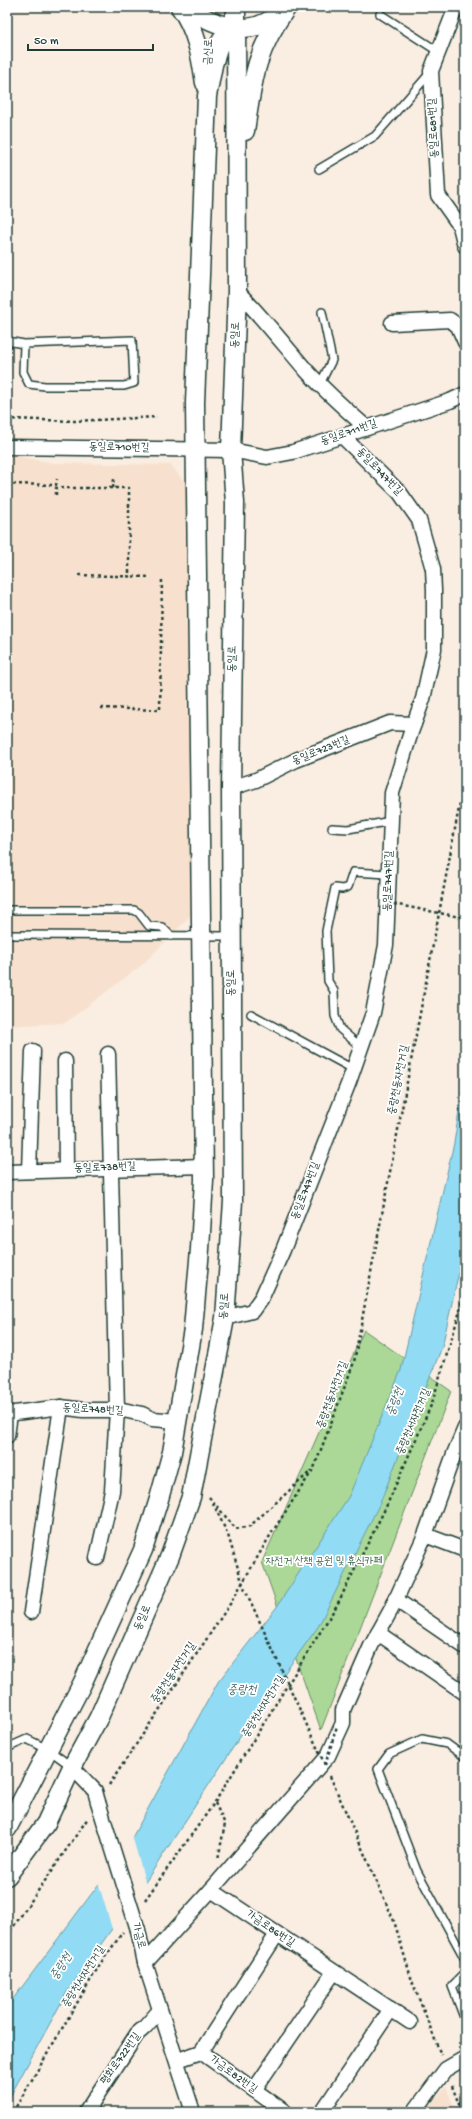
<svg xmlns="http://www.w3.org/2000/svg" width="472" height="2119" viewBox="0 0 472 2119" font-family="'Gochi Hand','Poor Story',sans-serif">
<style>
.built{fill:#f7e1ce}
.green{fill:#abd896;stroke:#658a65}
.water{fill:#92dbf4;stroke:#649ca7}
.pier{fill:#faede2}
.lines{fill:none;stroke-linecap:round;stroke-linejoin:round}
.service-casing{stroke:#1f3d34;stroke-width:10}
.minor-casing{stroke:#1f3d34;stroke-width:17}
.tertiary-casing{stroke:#1f3d34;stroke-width:21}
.path{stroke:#1f3d34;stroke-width:2.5;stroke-dasharray:3 3;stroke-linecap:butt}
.service{stroke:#fff;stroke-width:7}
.minor{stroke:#fff;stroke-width:14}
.tertiary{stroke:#fff;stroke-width:18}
.minor-bridge-casing{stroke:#1f3d34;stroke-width:17;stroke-linecap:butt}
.path-bridge{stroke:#1f3d34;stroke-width:2.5;stroke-dasharray:3 3;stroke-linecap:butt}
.minor-bridge{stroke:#fff;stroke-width:14}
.labels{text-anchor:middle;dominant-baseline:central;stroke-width:3.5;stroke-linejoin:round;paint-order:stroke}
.street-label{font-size:11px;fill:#1f3d34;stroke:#fff}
.park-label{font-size:11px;fill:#42644c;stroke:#fff}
.water-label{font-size:12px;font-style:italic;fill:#3c6464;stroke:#fff}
</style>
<rect width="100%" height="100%" fill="#faede2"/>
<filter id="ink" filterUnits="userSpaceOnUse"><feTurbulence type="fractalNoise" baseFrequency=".025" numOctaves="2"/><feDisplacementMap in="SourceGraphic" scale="8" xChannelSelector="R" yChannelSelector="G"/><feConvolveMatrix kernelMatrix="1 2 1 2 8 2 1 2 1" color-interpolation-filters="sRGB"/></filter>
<g filter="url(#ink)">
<!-- built -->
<g class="built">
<polygon points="7,454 53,463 171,465 192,492 191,915 142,965 65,1023 7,1026"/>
<polygon points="446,2087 456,2112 423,2112"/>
</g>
<!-- green -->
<polygon class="green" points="364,1330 451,1391 321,1730 262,1562"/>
<!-- water -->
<polygon class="water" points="465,1074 465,1245 442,1347 380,1503 318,1627 255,1714 146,1881 67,1992 7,2102 7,2007 128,1845 218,1682 276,1608 349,1496 401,1370 454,1143"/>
<!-- pier -->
<polygon class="pier" points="132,1835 146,1885 113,1932 98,1882"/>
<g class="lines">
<defs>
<g id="service">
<polyline points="380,14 439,52"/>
<polyline points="319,169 375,136 430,73"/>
<polyline points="7,341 24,344 132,340 134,383 124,386 45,386 29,384 23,372 24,344"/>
<polyline points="320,384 332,360 322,312"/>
<polyline points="332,828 348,829 391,821"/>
<polyline points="7,910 134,910 139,913 149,926 162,927 171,936"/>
<polyline points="7,935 231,936"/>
<polyline points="251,1014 353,1069"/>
<polyline points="362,1048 340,1029 335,1016 334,991 328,981 326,931 335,888 342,889 348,887 353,872 388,874"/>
<polyline points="7,1748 27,1739 49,1750 71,1766"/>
<polyline points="465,1757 447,1744 422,1739 389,1754 378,1769 417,1871 465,1959"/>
<polyline points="465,1973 452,1986 465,2020"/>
</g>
<g id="minor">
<polyline points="456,7 431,71 438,195 460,226 465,246"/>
<path d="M237,291C261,316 282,342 305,369C324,390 345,409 367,428"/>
<polyline points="392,323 450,320 458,326 465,342"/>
<polyline points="7,447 231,450 267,457 293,452 450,401 465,394"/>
<polyline points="231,788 256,780 296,760 390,723 414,724"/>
<polyline points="65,1061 66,1169"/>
<polyline points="29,1171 33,1051"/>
<polyline points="7,1172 204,1166"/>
<polyline points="225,1318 252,1311 262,1297 283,1250 349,1082 373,1013 386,945 392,793 411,732 423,699 434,649 434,590 433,569 419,520 400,493 342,436"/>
<polyline points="7,1414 61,1407 83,1410 123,1410 142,1414 152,1419 178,1421"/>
<polyline points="7,1436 10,1414"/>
<polyline points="425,1535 465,1550"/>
<polyline points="97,1558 112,1491 117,1410 108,1054"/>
<polyline points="395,1599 465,1647"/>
<polyline points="31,1612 61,1407"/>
<polyline points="378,1633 465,1693"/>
<polyline points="72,1767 95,1791 98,1802"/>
<polyline points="211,1890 328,1756 343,1723 343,1710 371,1646 393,1606 425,1535 454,1454 465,1428"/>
<polyline points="138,1930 145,1963 193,2112"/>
<polyline points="145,1963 211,1890 410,2022"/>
<polyline points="201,2052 277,1934"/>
<polyline points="178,2060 201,2052 285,2112"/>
<polyline points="254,2090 334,1972"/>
<polyline points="86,2112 137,2034 145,2027 160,2010"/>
<polyline points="322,2112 391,2009"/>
<polyline points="414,2112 446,2069 465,2058"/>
</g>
<g id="tertiary">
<path d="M180,7C196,29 201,56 205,83"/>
<path d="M185,7C216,26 249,41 281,12"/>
<path d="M245,131C253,78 255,52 287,7"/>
<polyline points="7,1829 82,1684 143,1550 159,1499 172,1452 193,1329 200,1249 204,1180 195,403 207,96 213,65 219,45 235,16"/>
<polyline points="7,1876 46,1823 72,1767 99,1717 170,1556 191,1497 225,1318 233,1201 231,788 235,503 231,450 237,291 236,7"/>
</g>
</defs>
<!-- service casing -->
<use href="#service" class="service-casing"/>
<!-- minor casing -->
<use href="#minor" class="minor-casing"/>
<!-- tertiary casing -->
<use href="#tertiary" class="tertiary-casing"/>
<!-- path -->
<g class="path">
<polyline points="7,419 75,421 157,417"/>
<polyline points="7,484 56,485 57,479"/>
<polyline points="113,488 114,479"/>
<polyline points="56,495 56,488 129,488 129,577"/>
<polyline points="79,575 151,577"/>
<polyline points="101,708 160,710 162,577"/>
<polyline points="209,1497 236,1529 250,1526 311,1471"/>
<polyline points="330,1776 394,1921 412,1981 441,2055"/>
<polyline points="109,1785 230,1604 271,1534 314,1468 354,1362 465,776"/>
<polyline points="215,1803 225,1824 218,1859"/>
<polyline points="145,1900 215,1802 337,1605 386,1507 432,1403 460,1311 465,1280"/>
<polyline points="7,1936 88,1818"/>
<polyline points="452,2086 462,2112"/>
<polyline points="13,2112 100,1964 123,1932"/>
</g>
<!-- service -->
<use href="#service" class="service"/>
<!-- minor -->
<use href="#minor" class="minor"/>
<!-- tertiary -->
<use href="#tertiary" class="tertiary"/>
<defs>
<polyline id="minor-bridge" points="98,1802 138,1930"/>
</defs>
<!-- minor-bridge casing -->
<use href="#minor-bridge" class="minor-bridge-casing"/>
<!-- path-bridge -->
<g class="path-bridge">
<polyline points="388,903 465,918"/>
<polyline points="213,1503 228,1535 243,1585 325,1765"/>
<polyline points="325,1765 337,1726"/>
</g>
<!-- minor-bridge -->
<use href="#minor-bridge" class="minor-bridge"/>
</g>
</g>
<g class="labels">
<!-- street labels -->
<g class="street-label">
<text transform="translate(209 52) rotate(-87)">금신로</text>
<text transform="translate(434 128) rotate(-93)">동일로681번길</text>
<text transform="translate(236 335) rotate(-88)">동일로</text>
<text transform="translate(349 433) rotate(-19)">동일로711번길</text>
<text transform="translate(119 448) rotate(1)">동일로710번길</text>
<text transform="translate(379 472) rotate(46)">동일로747번길</text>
<text transform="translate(233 659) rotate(-89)">동일로</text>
<text transform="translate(321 751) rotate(-22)">동일로723번길</text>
<text transform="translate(389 881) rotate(-88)">동일로747번길</text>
<text transform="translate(232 983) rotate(-90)">동일로</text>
<text transform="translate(399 1080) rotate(-79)">중랑천동자전거길</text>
<text transform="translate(105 1168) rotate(-2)">동일로738번길</text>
<text transform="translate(306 1191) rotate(-69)">동일로747번길</text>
<text transform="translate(225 1306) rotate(-86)">동일로</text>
<text transform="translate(333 1395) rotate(-70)">중랑천동자전거길</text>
<text transform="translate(93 1410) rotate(3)">동일로748번길</text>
<text transform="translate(414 1422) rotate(-67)">중랑천서자전거길</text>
<text transform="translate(143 1618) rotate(-66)">동일로</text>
<text transform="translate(174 1673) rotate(-56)">중랑천동자전거길</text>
<text transform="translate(264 1707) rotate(-58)">중랑천서자전거길</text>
<text transform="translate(270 1929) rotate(34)">가금로86번길</text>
<text transform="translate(138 1936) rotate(76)">가금로</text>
<text transform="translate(84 1977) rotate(-58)">중랑천서자전거길</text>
<text transform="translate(121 2059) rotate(-55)">평화로722번길</text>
<text transform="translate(233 2075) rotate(36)">가금로82번길</text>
</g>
<!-- park labels -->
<g class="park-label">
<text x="324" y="1562">자전거 산책 공원 및 휴식카페</text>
</g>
<!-- water labels -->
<g class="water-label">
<text transform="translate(396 1402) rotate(-69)">중랑천</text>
<text x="242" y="1691">중랑천</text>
<text transform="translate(62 1967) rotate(-57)">중랑천</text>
</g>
</g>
<!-- margin -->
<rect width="472" height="2119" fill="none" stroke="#fff" stroke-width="24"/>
<rect x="12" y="12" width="448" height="2095" fill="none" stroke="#1f3d34" stroke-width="1.5" filter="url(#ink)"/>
<!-- scale -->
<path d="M28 44v6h125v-6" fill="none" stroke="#1f3d34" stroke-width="2"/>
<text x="34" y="44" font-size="12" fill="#1f3d34" stroke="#ffffff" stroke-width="3" paint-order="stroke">50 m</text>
</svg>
